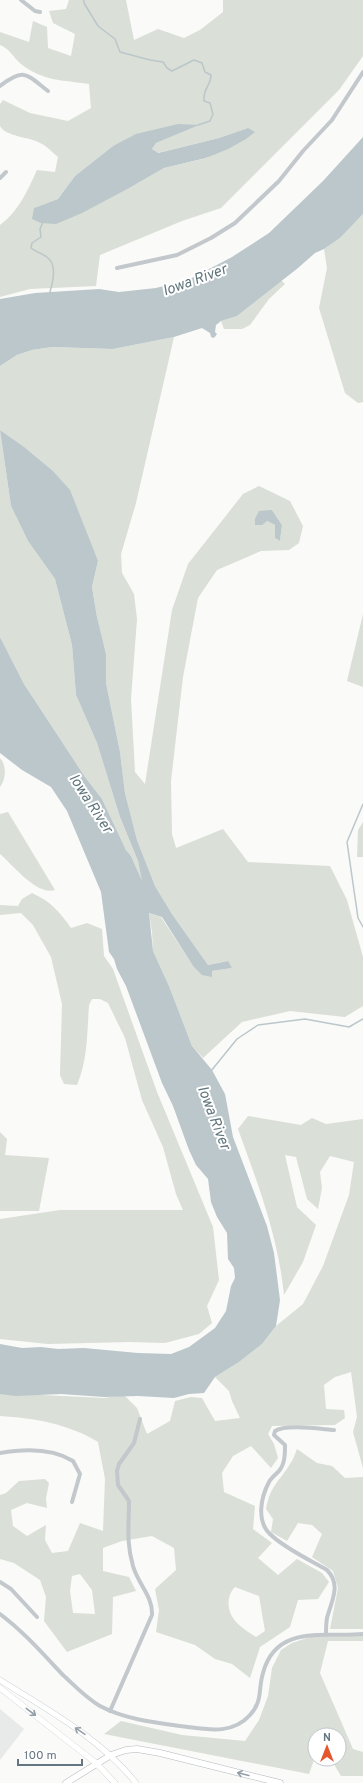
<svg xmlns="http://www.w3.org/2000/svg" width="363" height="1783" viewBox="0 0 363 1783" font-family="Overpass,sans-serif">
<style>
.built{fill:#e8e9e9}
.green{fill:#dadfd7;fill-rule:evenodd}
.water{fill:#bbc7cb}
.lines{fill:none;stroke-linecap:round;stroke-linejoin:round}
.stream{stroke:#bbc7cb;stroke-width:1.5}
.major-casing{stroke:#b5babe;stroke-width:6}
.highway-casing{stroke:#b4b9bd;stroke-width:7}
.minor{stroke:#c3c8cc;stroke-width:4}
.major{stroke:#fff;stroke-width:5.5}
.highway{stroke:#fff;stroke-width:6}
.oneway{stroke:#939fa8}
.labels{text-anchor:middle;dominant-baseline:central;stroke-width:4;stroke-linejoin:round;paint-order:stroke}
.water-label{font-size:15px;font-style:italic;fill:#60757c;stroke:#fff}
</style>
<rect width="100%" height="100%" fill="#fafaf8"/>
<!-- built -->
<polygon class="built" points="0,1709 24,1729 0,1760"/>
<!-- green -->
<g class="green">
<path d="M69,0H126L134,40L158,29L184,38L200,30L223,12V0H363V56L339,90L221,208L182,221L100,255L96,286L30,289L0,297V225C18,212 28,190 37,170L55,172L58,157C52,152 47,146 40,143C31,137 6,137 0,126V104L3,100L30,113L68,121L91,108L89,84C63,80 42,81 21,64C14,58 9,48 0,45V32L29,42L33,21L47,27L48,48L71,56L75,34L53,23L49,11L66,9ZM198,125L156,143L152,149L157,153L219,138L248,128L207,158L164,168L131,187L34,208L58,199L75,176L113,146Z"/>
<polygon points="363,214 363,402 358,403 345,393 319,308 327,268 324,249 340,238"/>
<polygon points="281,280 285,284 269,299 250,325 242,329 224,329 221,321 237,316"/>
<path d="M174,337L136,503L121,554L122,573L134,594L137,619L131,699L135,772L145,784L172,610L188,564L243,494L259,486L290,501L303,526L299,543L289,550L261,551L217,570L198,598L183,677L171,781L172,834L176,848L223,829L248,862L330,866L347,900L363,957V1006L345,1017L290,1011L242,1022L203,1058L192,1046L169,986L153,951L152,932L149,913L161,917L193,966L212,977V971L232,968L227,961L208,965L172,914L155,886L137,840L125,793L120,752L106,683L105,655L97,617L92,587L98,561L52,470L23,446L0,430L11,506L28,541L55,579L72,645L76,695L97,743L120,817L138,861L143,884L131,856L126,850L102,799L85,777L24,684L0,637V366L17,355L32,350L52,347L113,349ZM272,510L282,525L280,541L275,538V525L267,521Z"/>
<polygon points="363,614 363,687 347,681"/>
<path d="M0,758C7,766 6,779 0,787Z"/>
<path d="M8,812L55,890C37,896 13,865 0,854V814Z"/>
<polygon points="363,822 363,857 357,857 358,830"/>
<path d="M32,893C50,901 60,912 71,928L87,923L102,929L104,956L113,969L157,1092L213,1227L219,1280L207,1306L212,1323L199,1334L165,1343L129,1342L48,1344L0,1339V1219L60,1210H183L176,1194L163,1147L142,1100L125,1038L108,1003L100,999H92L89,1005C87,1032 88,1059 77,1085L64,1084L60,1075L62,1004L51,957L33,925L21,913L0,915V905L18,906L22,899Z"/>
<path d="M248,1116L301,1125L312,1118L326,1124L363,1119V1468L353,1432L357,1417L351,1372L335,1377L324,1385L326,1409L344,1410L345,1418L335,1425L272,1426L268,1434L274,1444L278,1458L271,1468L251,1446L233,1456L222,1473L224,1492L255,1506L253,1529L272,1543L258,1558L278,1575L297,1559L322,1573L329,1582L318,1599L298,1600L290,1627L260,1647L250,1678L232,1664L215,1659L195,1645L156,1632L159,1610L155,1589L176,1570L174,1548L152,1536L122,1541L103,1548V1571L129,1577L136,1591L113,1597L112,1634L67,1652L44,1621L46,1597L40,1580L14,1563L0,1559V1495L6,1493L19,1481L45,1479L49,1483L46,1498L47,1508L27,1503L11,1510L13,1526L27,1536L46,1525L45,1540L52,1553L68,1551L80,1523L103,1531L105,1479L98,1442C69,1424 34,1418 0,1416V1393L104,1398L124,1395L137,1408L147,1434L170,1421L175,1401L191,1397L202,1398L215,1421L240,1418L232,1401L229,1391L215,1377L239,1362L262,1344L276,1326L303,1304L323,1266L349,1195L354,1162L330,1156L320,1172L322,1188L318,1209L307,1199L296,1157L285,1155L297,1207L316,1225L303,1262L284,1295C278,1236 258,1184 238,1129ZM80,1574L92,1590L95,1614L73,1613L70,1591L72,1576ZM235,1587L259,1596L265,1631L256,1637C250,1633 243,1629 238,1624C227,1614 225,1597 235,1587Z"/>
<polygon points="0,1132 7,1139 5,1155 49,1158 39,1211 0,1211"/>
<path d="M297,1449L317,1463L332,1466L345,1478L363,1477V1629H330L338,1588L333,1571L312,1557L322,1534L312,1525L298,1523L287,1541L271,1532L273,1519L266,1509C270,1486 279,1482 290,1464C293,1460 295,1454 297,1449Z"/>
<path d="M363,1636V1641H328L320,1673L353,1749L363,1752V1776H341L332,1761L314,1760L309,1774L104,1734L121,1721L182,1735L245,1741L259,1720L268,1696L272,1668L281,1650L292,1643L310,1637ZM315,1735H339V1759H315Z"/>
</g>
<!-- water -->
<g class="water">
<polygon points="178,124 199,125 156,143 152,149 158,153 219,138 248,128 255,132 246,139 228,149 206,158 164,168 131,187 82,213 56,224 41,223 32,219 34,208 58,199 75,176 113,146 136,134"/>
<polygon points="363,137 363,214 340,238 324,249 315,253 298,268 237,316 221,321 216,325 215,332 217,334 214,338 211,337 210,333 202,328 174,337 113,349 52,347 32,350 17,355 0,366 0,299 35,293 99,289 119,292 156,288 190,279 232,257 269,233 323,181"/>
<polygon points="0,430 23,446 52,470 70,490 98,561 92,587 97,617 106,655 106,683 120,752 125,793 137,840 155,886 172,914 208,965 228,961 232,968 212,971 212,977 202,975 193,966 162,917 149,913 153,951 169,986 192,1046 212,1070 225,1094 233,1137 267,1226 274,1253 280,1300 276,1326 262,1344 239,1362 215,1377 204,1393 189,1394 174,1398 138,1396 104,1397 61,1394 16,1396 0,1394 0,1344 22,1348 41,1347 58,1349 84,1348 138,1353 171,1354 189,1347 215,1328 226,1311 231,1286 235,1278 234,1268 228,1259 227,1233 217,1217 211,1202 208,1179 196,1165 189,1150 173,1106 162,1083 126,986 117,969 114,959 109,952 101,892 67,811 51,787 22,770 0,753 0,637 24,684 85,777 102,799 126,850 131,856 142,881 138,861 120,817 97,743 76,695 72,645 55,579 28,541 11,506"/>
<polygon points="272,510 282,525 280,541 275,538 275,525 267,521 262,525 255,525 255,519 259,511"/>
</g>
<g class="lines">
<!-- stream -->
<g class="stream">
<path d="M84,0V3L98,26L115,39L120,52L150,60L163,62L167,68L172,71L194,60L202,63L205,72L211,75C211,86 203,87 204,101L210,103L213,114L210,121L198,125"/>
<path d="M43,222L40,229L41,237L32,243L31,248C36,252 44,254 48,258C57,265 53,282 50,292"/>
<polyline points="363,804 347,842 358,918 363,927"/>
<polyline points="211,1071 237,1039 258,1025 305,1019 349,1027 363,1019"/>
</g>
<defs>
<g id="major">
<path d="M0,1680C48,1710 100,1738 136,1783"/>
<polyline points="0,1688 96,1763 115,1783"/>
</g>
<polyline id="highway" points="66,1783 111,1755 126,1750 137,1749 160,1753 280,1783"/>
</defs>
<!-- major casing -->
<use href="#major" class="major-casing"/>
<!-- highway casing -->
<use href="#highway" class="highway-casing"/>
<!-- minor -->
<g class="minor">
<polyline points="21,0 35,11 40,12"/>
<path d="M0,86C24,67 26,74 48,91"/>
<polyline points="0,178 6,172"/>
<polyline points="117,268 177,255 211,238 235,223 279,181 303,151 332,120 363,72"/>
<path d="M0,1453C23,1449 52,1448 73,1461L80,1474L72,1502"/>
<polyline points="0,1582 11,1589 37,1617"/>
<path d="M0,1614C23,1631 43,1654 63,1675C75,1686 86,1698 100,1706C126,1720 159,1723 188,1727C210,1730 233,1734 250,1715C263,1701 258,1689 263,1673C276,1623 326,1638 363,1634"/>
<path d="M326,1634C326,1629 326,1624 327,1618C331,1602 342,1585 327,1570C310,1560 284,1548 270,1534C256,1521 261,1497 269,1482C271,1478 275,1475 279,1471C285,1464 285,1454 285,1445L274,1435L275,1431C286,1424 320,1429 334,1430"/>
<path d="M110,1711L152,1615C153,1596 138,1584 133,1566C126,1543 129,1524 129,1501L118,1485L117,1471L119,1464L134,1443L140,1419"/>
</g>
<!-- major -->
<use href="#major" class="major"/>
<!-- highway -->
<use href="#highway" class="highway"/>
</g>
<!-- one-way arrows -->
<defs><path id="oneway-shaft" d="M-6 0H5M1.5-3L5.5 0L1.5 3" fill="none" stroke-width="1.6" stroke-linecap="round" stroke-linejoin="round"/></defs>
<g class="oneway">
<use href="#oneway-shaft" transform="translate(31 1712) rotate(37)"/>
<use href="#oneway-shaft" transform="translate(80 1731) rotate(-146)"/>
<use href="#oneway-shaft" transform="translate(243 1774) rotate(-166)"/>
</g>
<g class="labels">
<!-- water labels -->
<g class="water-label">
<text transform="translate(195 281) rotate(-20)">Iowa River</text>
<text transform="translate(90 804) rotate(57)">Iowa River</text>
<text transform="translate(213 1118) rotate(69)">Iowa River</text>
</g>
</g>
<!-- north arrow -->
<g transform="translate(327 1747)"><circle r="19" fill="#ffffff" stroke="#c1c8cd"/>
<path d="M0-3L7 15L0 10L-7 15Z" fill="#e4572e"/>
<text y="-6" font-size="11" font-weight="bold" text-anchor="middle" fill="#657683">N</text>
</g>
<!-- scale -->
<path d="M18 1759v6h64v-6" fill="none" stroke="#657683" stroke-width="2"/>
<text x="24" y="1759" font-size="12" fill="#657683" stroke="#ffffff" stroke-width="3" paint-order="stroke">100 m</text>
</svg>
